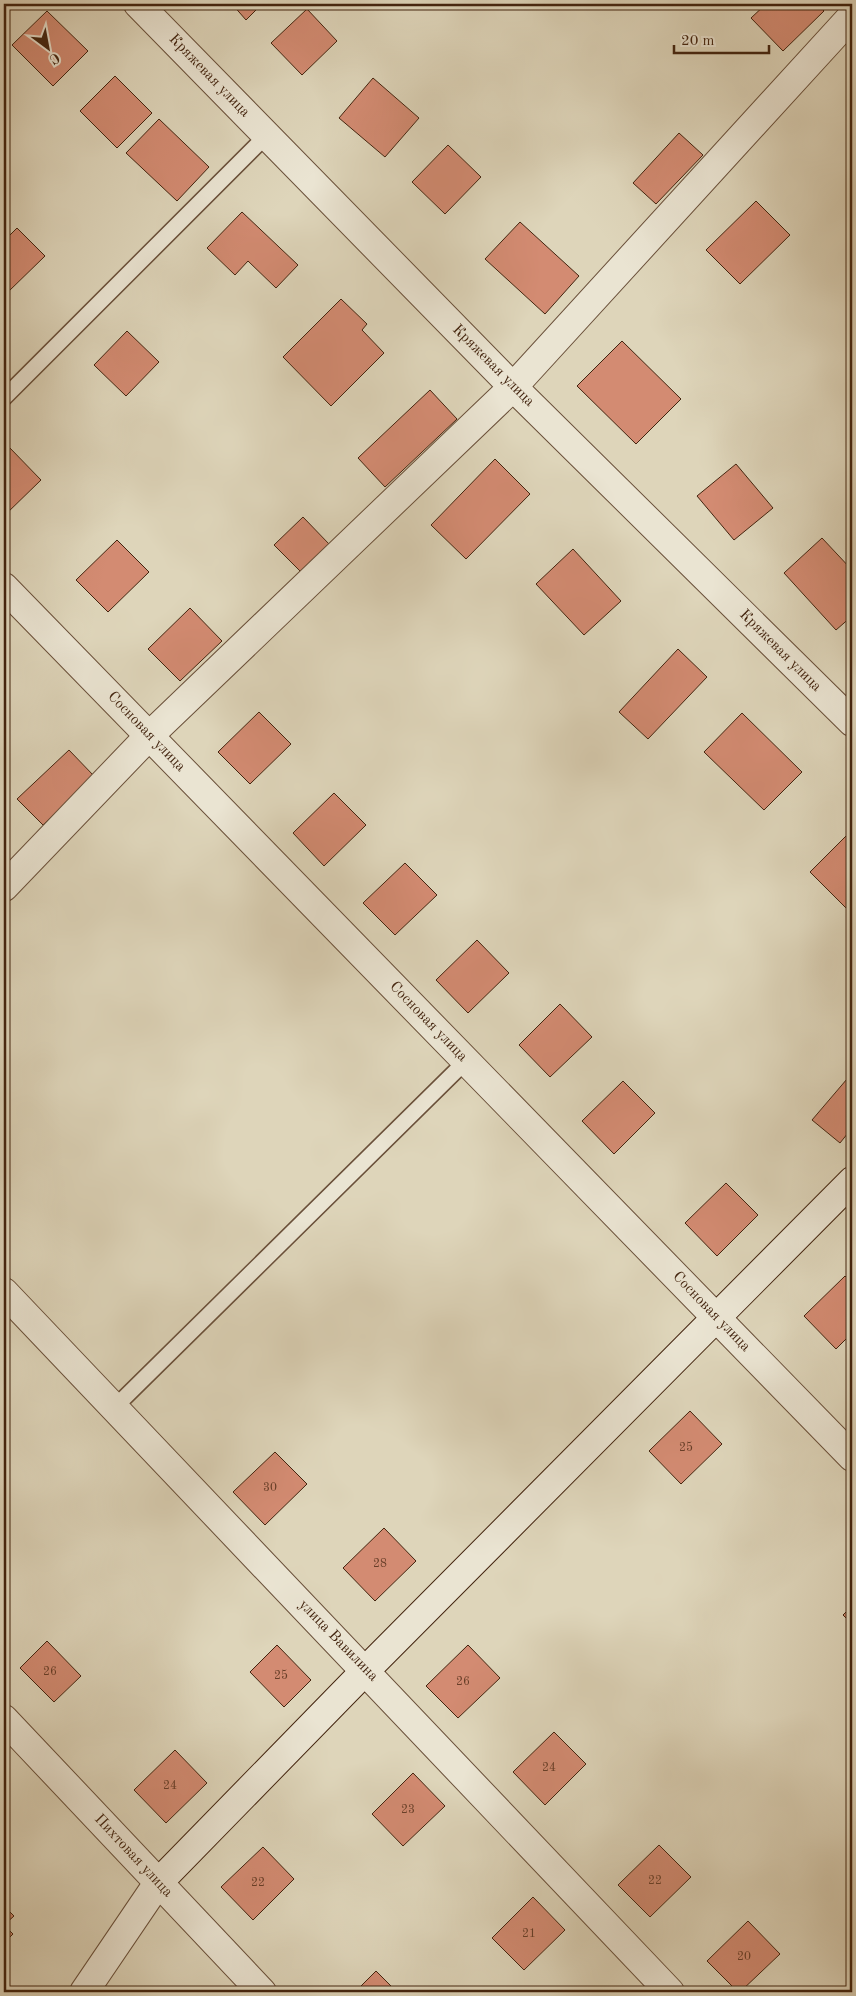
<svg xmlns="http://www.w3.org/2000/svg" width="856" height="1996" viewBox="0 0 856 1996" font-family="'Old Standard TT',serif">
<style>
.building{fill:#d38b72;stroke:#43240f}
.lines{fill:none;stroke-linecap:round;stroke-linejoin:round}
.lane-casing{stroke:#6a503a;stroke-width:18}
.street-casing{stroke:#6a503a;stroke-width:30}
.secondary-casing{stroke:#43240f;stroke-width:30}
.lane{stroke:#eae4d2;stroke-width:15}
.street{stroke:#eae4d2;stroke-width:28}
.secondary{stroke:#eae4d2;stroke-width:28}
.labels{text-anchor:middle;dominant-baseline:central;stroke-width:4;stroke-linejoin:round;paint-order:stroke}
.number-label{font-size:12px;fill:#673e28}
.street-label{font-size:15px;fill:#43240f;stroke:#eae4d2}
</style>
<rect width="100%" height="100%" fill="#ded5ba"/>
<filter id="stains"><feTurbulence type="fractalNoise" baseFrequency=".004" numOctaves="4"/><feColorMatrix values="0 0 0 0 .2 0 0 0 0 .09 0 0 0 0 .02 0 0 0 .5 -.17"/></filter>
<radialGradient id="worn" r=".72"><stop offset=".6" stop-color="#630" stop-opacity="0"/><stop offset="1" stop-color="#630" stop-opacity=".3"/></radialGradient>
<!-- building -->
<g class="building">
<polygon points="232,4 262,4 246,20"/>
<polygon points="766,4 818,4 824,11 783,51 751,18"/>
<polygon points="307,9 337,41 302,75 271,43"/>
<polygon points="47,11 88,51 53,86 12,45"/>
<polygon points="115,76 152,113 117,148 80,111"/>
<polygon points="373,78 419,118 385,157 339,118"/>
<polygon points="159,119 209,167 177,201 126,153"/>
<polygon points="679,133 703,155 656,204 633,183"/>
<polygon points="448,145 481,177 445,214 412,182"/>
<polygon points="756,201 790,235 740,284 706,250"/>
<polygon points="242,212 298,265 276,288 248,261 235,275 207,248"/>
<polygon points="520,222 579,276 545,314 485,259"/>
<polygon points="17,228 45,256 8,292 4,287 4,241"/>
<polygon points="341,299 367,324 362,330 384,353 331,406 283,357"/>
<polygon points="127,331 159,362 126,396 94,365"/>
<polygon points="622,341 681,399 636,444 577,386"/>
<polygon points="430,390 457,419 385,487 358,458"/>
<polygon points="9,447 41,480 4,516 4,452"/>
<polygon points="495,459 530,494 466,559 431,525"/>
<polygon points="736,464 773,508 734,540 697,496"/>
<polygon points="303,517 329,544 301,572 274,545"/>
<polygon points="822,538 852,570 852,616 836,630 784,573"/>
<polygon points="117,540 149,572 108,612 76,580"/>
<polygon points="573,549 621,601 584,635 536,584"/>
<polygon points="190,608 222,641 180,681 148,649"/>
<polygon points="678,649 707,677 648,739 619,712"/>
<polygon points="259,712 291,744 250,784 218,752"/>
<polygon points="742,713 802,772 764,810 704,752"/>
<polygon points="69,750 94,776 43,825 17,799"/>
<polygon points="334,793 366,825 324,866 293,833"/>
<polygon points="852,830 852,914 810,872"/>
<polygon points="405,863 437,895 395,935 363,903"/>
<polygon points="477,940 509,973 468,1013 436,980"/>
<polygon points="560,1004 592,1037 550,1077 519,1045"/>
<polygon points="847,1079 852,1084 852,1128 840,1143 812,1120"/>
<polygon points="623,1081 655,1113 614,1154 582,1121"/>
<polygon points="726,1183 758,1215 717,1256 685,1223"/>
<polygon points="845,1276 852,1283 852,1333 836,1349 804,1316"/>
<polygon points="690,1411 722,1444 681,1484 649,1451"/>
<polygon points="275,1452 307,1484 265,1525 233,1492"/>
<polygon points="384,1528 416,1561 375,1601 343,1568"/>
<polygon points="852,1606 852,1624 843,1615"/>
<polygon points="47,1641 81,1676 54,1702 20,1668"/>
<polygon points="277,1645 311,1680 284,1707 250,1672"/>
<polygon points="468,1645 500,1678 458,1718 426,1686"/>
<polygon points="554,1732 586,1764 545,1805 513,1772"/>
<polygon points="175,1750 207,1783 166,1823 134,1790"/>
<polygon points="413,1773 445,1806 403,1846 372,1814"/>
<polygon points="659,1845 691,1877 650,1917 618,1885"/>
<polygon points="263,1847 294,1879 253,1920 221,1887"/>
<polygon points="533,1897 565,1930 524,1970 492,1938"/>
<polygon points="4,1906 14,1916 4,1925 13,1934 4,1943"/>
<polygon points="748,1921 780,1954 740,1992 738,1992 707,1961"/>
<polygon points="376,1971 397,1992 355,1992"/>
<polygon points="202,1986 208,1992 197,1992"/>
</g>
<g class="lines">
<defs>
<g id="lane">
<polyline points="4,398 267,135"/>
<polyline points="113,1409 466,1061"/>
</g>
<g id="street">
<polyline points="138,4 513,387 852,722"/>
<polyline points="4,587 852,1457"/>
<polyline points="4,887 150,735 513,387 852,16"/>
<polyline points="4,1292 670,1992"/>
<polyline points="4,1719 262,1992"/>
<polyline points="84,1992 158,1883"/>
</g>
<polyline id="secondary" points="158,1883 366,1670 852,1181"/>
</defs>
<!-- lane casing -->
<use href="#lane" class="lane-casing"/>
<!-- street casing -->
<use href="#street" class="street-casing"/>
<!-- secondary casing -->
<use href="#secondary" class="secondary-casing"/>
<!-- lane -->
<use href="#lane" class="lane"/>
<!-- street -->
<use href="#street" class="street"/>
<!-- secondary -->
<use href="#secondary" class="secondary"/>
</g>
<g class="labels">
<!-- number labels -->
<g class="number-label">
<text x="686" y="1448">25</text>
<text x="270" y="1488">30</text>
<text x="380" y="1564">28</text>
<text x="50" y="1672">26</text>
<text x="281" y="1676">25</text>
<text x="463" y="1682">26</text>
<text x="549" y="1768">24</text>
<text x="170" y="1786">24</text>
<text x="408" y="1810">23</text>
<text x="655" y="1881">22</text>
<text x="258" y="1883">22</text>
<text x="529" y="1934">21</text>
<text x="744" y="1957">20</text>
</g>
<!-- street labels -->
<g class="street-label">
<text transform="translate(209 76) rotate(46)">Кряжевая улица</text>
<text transform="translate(493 366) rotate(45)">Кряжевая улица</text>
<text transform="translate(780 651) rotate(45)">Кряжевая улица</text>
<text transform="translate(146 732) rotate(46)">Сосновая улица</text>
<text transform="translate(428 1022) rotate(46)">Сосновая улица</text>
<text transform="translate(711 1312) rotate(46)">Сосновая улица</text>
<text transform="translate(338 1641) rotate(46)">улица Вавилина</text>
<text transform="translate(133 1856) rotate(47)">Пихтовая улица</text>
</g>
</g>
<!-- margin -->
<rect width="856" height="1996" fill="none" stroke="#ded5ba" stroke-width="20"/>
<rect x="5" y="5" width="846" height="1986" fill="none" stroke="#43240f" stroke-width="2.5"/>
<rect x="10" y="10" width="836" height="1976" fill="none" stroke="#43240f"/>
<!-- north arrow -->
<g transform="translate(48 48) rotate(148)" stroke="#eae4d2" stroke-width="4" paint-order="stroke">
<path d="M0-4L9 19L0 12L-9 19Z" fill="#43240f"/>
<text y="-8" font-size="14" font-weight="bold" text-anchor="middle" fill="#43240f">С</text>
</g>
<!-- scale -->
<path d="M674 45v8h95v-8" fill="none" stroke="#43240f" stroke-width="2.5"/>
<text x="681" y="45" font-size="15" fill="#43240f" stroke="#eae4d2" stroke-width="4" paint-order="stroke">20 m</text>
<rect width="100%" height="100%" filter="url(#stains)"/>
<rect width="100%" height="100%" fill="url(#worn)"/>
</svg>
